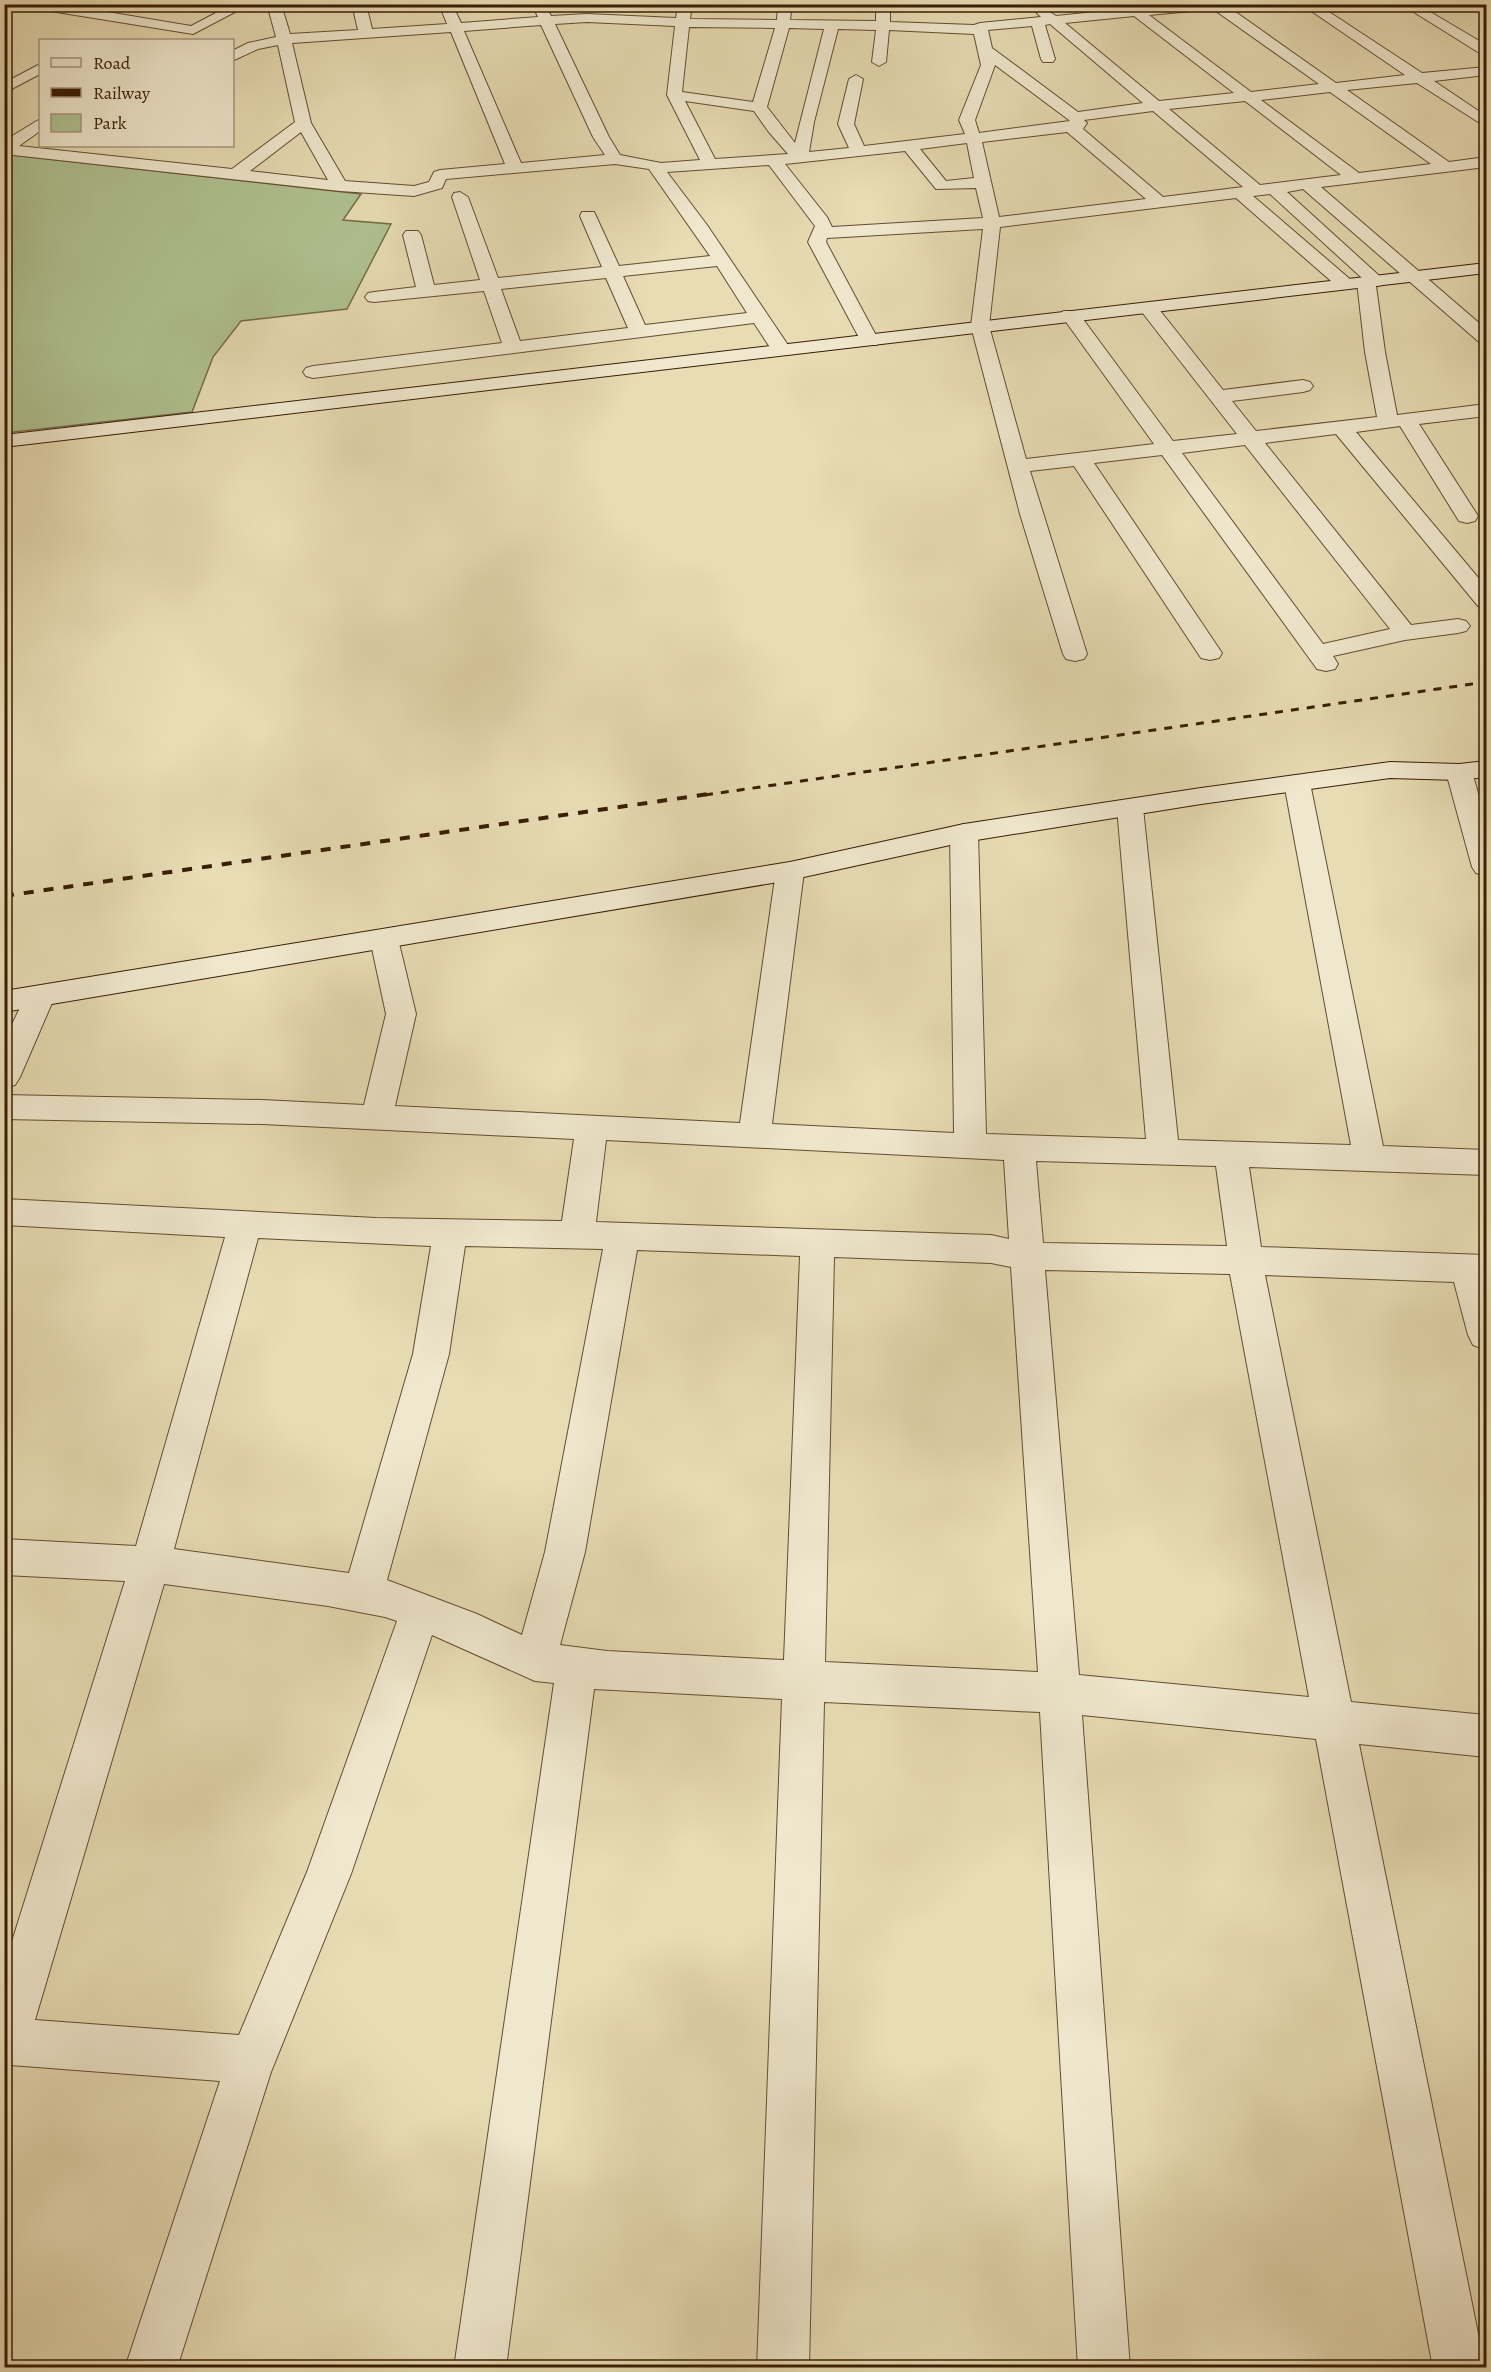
<svg xmlns="http://www.w3.org/2000/svg" width="1491" height="2372" viewBox="0 0 1491 2372" font-family="Alegreya,serif">
<style>
.green{fill:#b0c292;stroke:#74704a;stroke-width:1.5}
.lines{fill:none;stroke-linecap:round;stroke-linejoin:round}
.street-casing{stroke:#644d2f;stroke-width:2}
.secondary-casing{stroke:#381d03;stroke-width:2}
.street{fill:#f0e8ce;fill-rule:evenodd}
.secondary{fill:#f0e8ce;fill-rule:evenodd}
.rail-far1{stroke:#381d03;stroke-width:3;stroke-dasharray:8 8;stroke-linecap:butt}
.rail{stroke:#381d03;stroke-width:4;stroke-dasharray:10 10;stroke-linecap:butt}
</style>
<rect width="100%" height="100%" fill="#e8dcb4"/>
<filter id="stains"><feTurbulence type="fractalNoise" baseFrequency=".00333" numOctaves="4"/><feColorMatrix values="0 0 0 0 .2 0 0 0 0 .09 0 0 0 0 .02 0 0 0 .5 -.17"/></filter>
<radialGradient id="worn" r=".72"><stop offset=".6" stop-color="#630" stop-opacity="0"/><stop offset="1" stop-color="#630" stop-opacity=".3"/></radialGradient>
<!-- green -->
<polygon class="green" points="4,154 361,194 343,220 391,224 347,309 241,321 213,357 192,412 5,433"/>
<g class="lines">
<defs>
<g id="street">
<polygon points="4,4 11,4 4,9"/>
<polygon points="26,4 60,4 191,26 233,4 250,4 193,34 32,8"/>
<path d="M267,4H281L290,34L358,30L352,4H366L372,29L447,24L441,9L448,5L453,6L461,23L538,17L532,4H545L551,16L587,14L676,18L678,4H692L690,19L777,20L778,4H792L790,20L876,21V4H890V22L974,25L980,23L1041,17L1034,10L1041,6L1056,16L1124,9L1121,4H1135L1139,8L1174,4H1228L1227,6L1336,83L1405,75L1301,4H1317L1422,73L1486,67V75L1434,81L1486,116V127L1417,83L1347,90L1449,162L1486,157V167L1321,187L1486,329V344L1479,342L1303,189L1287,192L1385,281L1382,285L1376,286L1385,352L1397,415L1486,404V416L1419,424L1478,516L1475,521L1467,523L1459,521L1400,426L1356,432L1486,587V608L1478,606L1336,434L1265,443L1411,625L1458,619L1466,621L1470,626L1466,631L1458,633L1405,640L1333,656L1338,664L1335,669L1326,671L1317,669L1162,455L1094,463L1222,653L1219,658L1210,660L1201,658L1074,466L1030,471L1087,654L1084,659L1075,661L1066,659L1063,654L1020,514L971,326L983,229L827,238L826,242L879,341L877,345H863L808,242L815,226L769,165L667,172L707,225L792,351L789,355H775L754,323L313,378L306,376L303,372L306,368L313,366L502,343L484,291L374,302L368,301L365,297L368,293L374,292L416,287L403,235L406,231H418L421,235L434,285L480,280L452,197L454,193L460,192L468,197L498,278L602,267L580,216L582,212H594L596,216L619,266L710,256L649,169L615,164L446,179L442,188L414,196L340,191L4,154V141L40,119V131L19,146L232,169L295,122L278,45L258,49L232,61V51L248,43L276,37ZM1213,9L1319,84L1251,92L1149,15ZM1134,16L1234,93L1159,101L1065,23ZM587,22L675,26L667,95L700,160L661,163L620,155L609,137L555,24ZM1050,24L1143,103L1078,112L992,48L988,30L1032,26L1041,59L1043,62H1053L1055,59L1045,25ZM541,25L593,137L605,155L521,163L464,31ZM689,27L775,28L753,102L682,92ZM789,28L824,29L795,143L767,107ZM838,29L876,30L872,62L879,66L886,62L889,30L974,34L981,65L959,120L965,134L864,146L854,124L863,79L856,75L849,79L838,124L849,148L809,152L814,122ZM451,32L505,164L440,170L434,172L429,182L414,186L345,181L311,123L292,43ZM995,65L1069,120L1070,121L979,133L975,120ZM1330,92L1431,164L1359,173L1261,100ZM685,101L754,111L768,131L788,154L715,159ZM1245,101L1341,175L1260,185L1169,109ZM1153,111L1243,187L1163,197L1083,129L1087,123L1084,120ZM301,132L328,180L250,171ZM1067,132L1146,199L999,217L982,142ZM967,143L974,178L946,181L920,149ZM905,151L936,189L976,188L983,218L832,227L827,217L785,164ZM1270,194L1362,278L1357,282L1365,352L1377,417L1256,431L1232,401L1303,392L1310,390L1313,386L1310,382L1303,380L1223,390L1154,303H1140L1138,307L1237,434L1173,441L1077,311H1063L1061,315L1154,444L1026,459L989,326L1000,227L1236,198L1339,288H1351L1354,284L1351,280L1253,196ZM717,266L747,313L645,325L623,276ZM606,278L628,328L520,341L501,289ZM1245,445L1390,629L1323,644L1182,453Z"/>
<polygon points="1401,4 1417,4 1486,45 1486,55 1481,54"/>
<polygon points="1473,4 1486,4 1486,13 1481,12"/>
<polygon points="40,64 40,74 4,93 4,83"/>
<polygon points="1459,764 1468,766 1472,772 1486,821 1486,876 1476,873 1472,867 1446,772 1450,766"/>
<path d="M1297,775L1306,777L1310,783L1383,1146L1486,1150V1175L1249,1167L1261,1247L1486,1255V1350L1473,1345L1468,1335L1454,1282L1265,1275L1351,1702L1486,1715V1757L1359,1744L1485,2368H1433L1316,1739L1082,1715L1130,2368H1078L1040,1712L824,1702L809,2368H757L782,1699L594,1689L506,2368H454L554,1683L535,1681L432,1635L351,1874L271,2072L177,2368H125L220,2081L10,2065L4,2067V1967L125,1581L4,1575V1539L136,1546L225,1237L4,1225V1199L376,1218L562,1221L574,1139L262,1124L4,1119V1095L262,1100L364,1105L386,1014L370,939L374,932L384,929L394,932L398,939L416,1014L395,1106L740,1123L776,871L780,865L790,862L800,865L804,871L772,1124L954,1133L950,833L954,827L964,824L974,827L978,833L986,1134L1146,1139L1117,808L1121,802L1130,800L1139,802L1143,808L1178,1140L1351,1145L1284,783L1288,777ZM606,1140L1004,1160L1009,1239L991,1235L596,1222ZM1036,1161L1216,1166L1227,1246L1043,1243ZM258,1238L431,1246L413,1354L349,1573L174,1549ZM465,1246L603,1249L545,1552L522,1635L477,1614L387,1580L449,1354ZM637,1250L800,1256L784,1660L607,1651L560,1645L585,1552ZM834,1257L991,1263L1011,1267L1038,1672L825,1662ZM1045,1270L1230,1274L1309,1697L1079,1675ZM164,1584L328,1606L385,1617L397,1621L307,1872L239,2035L35,2020Z"/>
<polygon points="40,986 51,989 55,996 20,1077 15,1085 4,1088 4,1041 29,989"/>
</g>
<g id="secondary">
<polygon points="1486,263 1486,273 4,447 4,435"/>
<polygon points="1486,761 1486,777 1459,780 1390,778 1201,804 964,842 790,880 4,1012 4,991 790,862 964,824 1201,788 1390,762 1459,764"/>
</g>
</defs>
<!-- street casing -->
<use href="#street" class="street-casing"/>
<!-- secondary casing -->
<use href="#secondary" class="secondary-casing"/>
<!-- street -->
<use href="#street" class="street"/>
<!-- secondary -->
<use href="#secondary" class="secondary"/>
<!-- rail-far1 -->
<polyline class="rail-far1" points="705,795 1486,682"/>
<!-- rail -->
<polyline class="rail" points="4,896 716,793"/>
</g>
<!-- margin -->
<rect width="1491" height="2372" fill="none" stroke="#e8dcb4" stroke-width="24"/>
<rect x="6" y="6" width="1479" height="2360" fill="none" stroke="#381d03" stroke-width="3"/>
<rect x="12" y="12" width="1467" height="2348" fill="none" stroke="#381d03" stroke-width="1.5"/>
<!-- legend -->
<rect x="39" y="39" width="195" height="108" fill="#f0e8ce" stroke="#a6977d" stroke-width="1.5"/>
<rect x="51" y="58" width="30" height="9" fill="#f0e8ce" stroke="#a6977d" stroke-width="1.5"/>
<text x="93" y="69" font-size="18" fill="#381d03">Road</text>
<rect x="51" y="88" width="30" height="9" fill="#381d03" stroke="#a6977d" stroke-width="1.5"/>
<text x="93" y="99" font-size="18" fill="#381d03">Railway</text>
<rect x="51" y="114" width="30" height="18" fill="#b0c292" stroke="#a6977d" stroke-width="1.5"/>
<text x="93" y="129" font-size="18" fill="#381d03">Park</text>
<rect width="100%" height="100%" filter="url(#stains)"/>
<rect width="100%" height="100%" fill="url(#worn)"/>
</svg>
